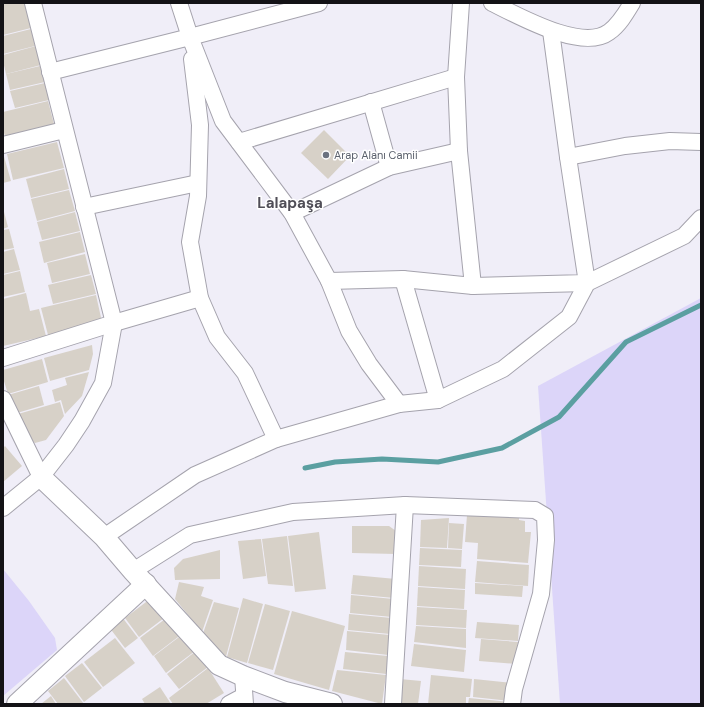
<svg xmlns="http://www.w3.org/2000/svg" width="704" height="707" viewBox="0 0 704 707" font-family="'DM Sans',sans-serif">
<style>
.green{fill:#dcd5f9}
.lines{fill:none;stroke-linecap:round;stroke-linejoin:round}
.stream{stroke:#5b9fa1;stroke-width:5}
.building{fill:#d7d1c8}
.minor-casing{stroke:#a5a3ad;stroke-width:18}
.tertiary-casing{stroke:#a5a3ad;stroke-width:22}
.minor{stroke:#fff;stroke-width:16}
.tertiary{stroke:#fff;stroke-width:20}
.worship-dot{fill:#6b7280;stroke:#fff;stroke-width:1.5}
.labels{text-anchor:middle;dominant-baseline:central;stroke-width:3;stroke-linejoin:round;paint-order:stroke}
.worship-label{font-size:11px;fill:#5b616d;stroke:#fff;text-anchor:start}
.district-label{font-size:15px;font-weight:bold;fill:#504e57;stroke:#fff}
</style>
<rect width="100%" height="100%" fill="#f0eef8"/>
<!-- green -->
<g class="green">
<polygon points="701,298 701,704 560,704 538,386"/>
<polygon points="3,569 29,601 55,638 57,650 3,696"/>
</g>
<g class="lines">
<!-- stream -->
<polyline class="stream" points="305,468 335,462 382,459 438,462 502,448 559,417 626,342 701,305"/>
</g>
<!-- building -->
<g class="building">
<polygon points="3,3 25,3 31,28 3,35"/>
<polygon points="31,29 35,46 3,54 3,36"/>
<polygon points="36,46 41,65 6,74 3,61 3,55"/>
<polygon points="40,66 45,82 10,90 6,74"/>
<polygon points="45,83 49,100 15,108 10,91"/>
<polygon points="48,101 54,124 5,136 3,130 3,112"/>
<polygon points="324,130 350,156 328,179 301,153"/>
<polygon points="57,142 64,168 13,180 7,154"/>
<polygon points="3,153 11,181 3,183"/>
<polygon points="64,169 69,189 31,198 26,179"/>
<polygon points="69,190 75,211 37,221 31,199"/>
<polygon points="3,208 8,227 3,229"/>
<polygon points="75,212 80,231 42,240 37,222"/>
<polygon points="9,229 14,248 3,250 3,230"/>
<polygon points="80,232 85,252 44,263 39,242"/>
<polygon points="14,249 20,270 3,274 3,252"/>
<polygon points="85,254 90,274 52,283 47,263"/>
<polygon points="20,271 25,292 3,297 3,275"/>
<polygon points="91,275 96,294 53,304 48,285"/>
<polygon points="26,293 30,311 39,309 46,336 3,346 3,299"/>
<polygon points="96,295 102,322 48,335 41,308"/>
<polygon points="92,345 93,354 89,370 50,381 44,358"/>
<polygon points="42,359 48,382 8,394 3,378 3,370"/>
<polygon points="89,372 82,396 65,414 61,400 55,402 52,390 67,385 65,378"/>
<polygon points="39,386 44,405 17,413 8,395"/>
<polygon points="60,402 64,416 46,440 35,443 28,438 18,414"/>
<polygon points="5,446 22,466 3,482 3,448"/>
<polygon points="484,511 519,513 519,520 525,521 525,532 531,532 528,563 477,559 478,543 465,542 467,515 484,516"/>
<polygon points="449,518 447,548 420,547 421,520"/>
<polygon points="449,523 464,524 462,549 448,548"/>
<polygon points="352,526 389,526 396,531 396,554 352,553"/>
<polygon points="319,532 326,589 295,592 288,536"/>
<polygon points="287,536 293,586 268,584 262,539"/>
<polygon points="261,539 266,576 243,579 238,541"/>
<polygon points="420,548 462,550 461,567 419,565"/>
<polygon points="220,550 220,579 175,580 174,568 183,559"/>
<polygon points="477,561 529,565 528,586 475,582"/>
<polygon points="419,566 466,569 465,589 418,586"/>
<polygon points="353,575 396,579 394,598 351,594"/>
<polygon points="179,582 204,587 201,596 213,600 202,632 175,599"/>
<polygon points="475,583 523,586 522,597 475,594"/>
<polygon points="418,587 465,590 464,609 417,606"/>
<polygon points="351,595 394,599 392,617 350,613"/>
<polygon points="154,596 168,615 139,637 125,618"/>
<polygon points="243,598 263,604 247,663 227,657"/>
<polygon points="214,602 239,608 224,664 201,639"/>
<polygon points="265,604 290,611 273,670 248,663"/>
<polygon points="417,607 467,610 466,628 416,625"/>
<polygon points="292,611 345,626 329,690 274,674"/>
<polygon points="349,614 392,618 390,634 348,630"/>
<polygon points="169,616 182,634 153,656 140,638"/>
<polygon points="122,617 138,638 125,648 109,627"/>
<polygon points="477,622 519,625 518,641 475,638"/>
<polygon points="416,626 466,629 466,648 414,642"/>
<polygon points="347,631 390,635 388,655 346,650"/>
<polygon points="183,634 195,651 166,673 154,656"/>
<polygon points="115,638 135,663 103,687 84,662"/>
<polygon points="481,639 518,642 516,664 479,661"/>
<polygon points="414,644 466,650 464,672 411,666"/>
<polygon points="196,651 208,667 179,689 167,674"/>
<polygon points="345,652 388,656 386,674 343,669"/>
<polygon points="82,663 102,688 84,702 65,676"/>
<polygon points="208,668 224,693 206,704 173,704 169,698"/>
<polygon points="337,670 386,675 382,704 332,691"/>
<polygon points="431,675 472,679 470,697 466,697 466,704 428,704"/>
<polygon points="64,678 84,704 58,704 48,691"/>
<polygon points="400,679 421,681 418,704 397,704"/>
<polygon points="474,679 513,683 511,701 473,697"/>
<polygon points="160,687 171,704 145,704 142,699"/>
<polygon points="51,696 56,704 41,704"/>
<polygon points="469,698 511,702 511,704 468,704"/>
</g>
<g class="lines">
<defs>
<g id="minor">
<polyline points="179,3 190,37 223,121 292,213 329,281 349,331 369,364 399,404"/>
<polyline points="461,3 456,77 459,151 473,286"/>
<path d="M492,3C519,16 582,52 609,32C619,25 626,13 632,3"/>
<polyline points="192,59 200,125 198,196 190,242 200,298 217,337 245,373 276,439"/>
<polyline points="50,72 190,37 319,3"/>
<polyline points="371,102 389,167"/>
<polyline points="239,142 456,77"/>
<polyline points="3,145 64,130"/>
<polyline points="568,157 625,146 670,141 701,142"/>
<polyline points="84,207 198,183"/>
<polyline points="292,213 389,167 459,151"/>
<polyline points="403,279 438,400"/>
<polyline points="329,281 403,279 473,286 587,283 568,157 551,31"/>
<polyline points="3,358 114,323 200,298"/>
<polyline points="3,399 41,477"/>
<polyline points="3,508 41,477 66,445 82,421 103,383 114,323 33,3"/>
<polyline points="104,537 195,475 276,439 399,404 438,400 503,369 569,317 587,283 684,236 701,218"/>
<polyline points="133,571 190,535 293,512 405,505 535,510 545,516 546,540 541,594 514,689 512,704"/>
<polyline points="243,676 245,704"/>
<polyline points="229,704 244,696"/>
<polyline points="393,704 405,505"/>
</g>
<g id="tertiary">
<polyline points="41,477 104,537 133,571 219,665 243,676 285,692 332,704"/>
<polyline points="17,704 146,584"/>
</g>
</defs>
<!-- minor casing -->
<use href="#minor" class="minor-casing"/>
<!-- tertiary casing -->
<use href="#tertiary" class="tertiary-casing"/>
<!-- minor -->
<use href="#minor" class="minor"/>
<!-- tertiary -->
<use href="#tertiary" class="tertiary"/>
</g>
<!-- markers -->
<circle class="worship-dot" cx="326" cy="155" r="4"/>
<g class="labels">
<!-- worship labels -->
<g class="worship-label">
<text x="334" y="155">Arap Alanı Camii</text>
</g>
<!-- district labels -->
<g class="district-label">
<text x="290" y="203">Lalapaşa</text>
</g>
</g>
<!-- border -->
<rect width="704" height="707" fill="none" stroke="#131216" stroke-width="8"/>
</svg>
